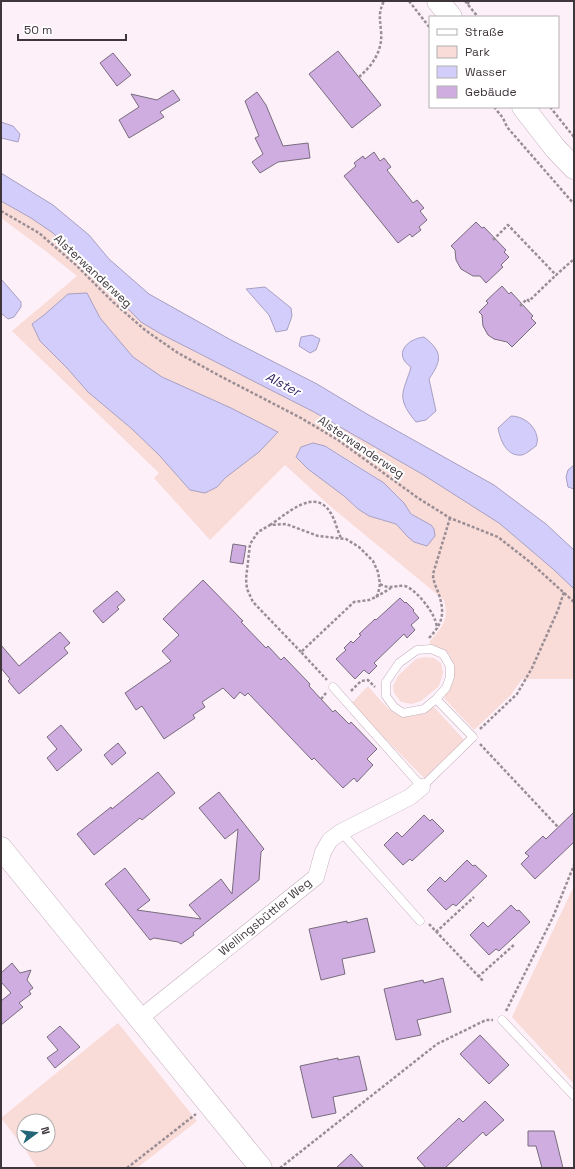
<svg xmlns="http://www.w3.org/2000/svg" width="575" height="1169" viewBox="0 0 575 1169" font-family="'Space Grotesk',sans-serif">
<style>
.green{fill:#f9dbd7;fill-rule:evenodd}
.water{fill:#d3cdfb;stroke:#a7a0c2}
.building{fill:#d0ade0;stroke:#786c7e}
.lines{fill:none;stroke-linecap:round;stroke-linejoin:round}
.lane-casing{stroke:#c4afbd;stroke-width:9}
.street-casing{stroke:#c4afbd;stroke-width:17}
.secondary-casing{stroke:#c4afbd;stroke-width:23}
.path{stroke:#998e95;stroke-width:2.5;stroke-dasharray:3 2;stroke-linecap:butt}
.lane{stroke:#fff;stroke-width:8}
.street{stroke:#fff;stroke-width:16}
.secondary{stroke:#fff;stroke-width:22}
.labels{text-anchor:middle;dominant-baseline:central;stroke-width:4;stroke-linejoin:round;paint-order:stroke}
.street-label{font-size:12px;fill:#3f363c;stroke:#fff}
.water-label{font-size:13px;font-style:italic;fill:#312061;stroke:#fff}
</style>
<rect width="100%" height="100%" fill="#fef0f9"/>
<!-- green -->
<g class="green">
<path d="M1,173L53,205L89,235L109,259L149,294L231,340L317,384L367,414L494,485L546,524L574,550V679H522L511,695L474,730L444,698C454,679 457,675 449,654L430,645V641C443,626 449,620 444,600L330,506L285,465L210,540L154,478L159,473L12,331L77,276L43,249L1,218ZM93,307L100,319L133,357L162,377L231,408L278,433L225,478L217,487L190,490L159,455L132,429L88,392L32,324L44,315ZM326,446C350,461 377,475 397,495C405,503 409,515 420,519L408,537L396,524L369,516L357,509L344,496L308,469L296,457Z"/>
<polygon points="425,657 434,658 441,663 443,673 439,686 421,701 412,704 401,702 394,693 393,686 398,676 416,659"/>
<path d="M368,686C390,711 400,728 434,707L464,740L425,779L351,704Z"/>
<polygon points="574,886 574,1084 512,1017"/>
<path d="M118,1023L197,1121L137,1168H37L25,1149L1,1118ZM24,1121H48V1145H24Z"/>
</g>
<!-- water -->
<g class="water">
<polygon points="1,122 13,126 20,134 18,142 1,138"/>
<polygon points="1,173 53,205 89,235 109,259 149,294 231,340 317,384 367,414 494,485 546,524 574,550 574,589 553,569 499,523 422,474 314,412 161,334 141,322 53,233 31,218 1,201"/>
<polygon points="1,279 21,302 21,307 14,317 8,319 1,313"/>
<polygon points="265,287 291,308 292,316 287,330 276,332 269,315 246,289"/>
<polygon points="87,293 100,318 133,357 162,377 231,408 278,432 259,452 225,478 217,487 205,493 190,490 159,455 132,429 88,392 67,368 40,341 32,324 44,315 68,294"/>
<polygon points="312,335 320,339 316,350 310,353 299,346 301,337"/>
<path d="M424,337C443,352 442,360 429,379L436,411L426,420L416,422C411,416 404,407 403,399C401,391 409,376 411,367C393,355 406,339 424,337Z"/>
<path d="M511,416C523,416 535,425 537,437C538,440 537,443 536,446C532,449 526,454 522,455C506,457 500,439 498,428Z"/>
<polygon points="313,443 325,446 384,483 404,503 411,514 431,525 434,529 435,536 427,546 414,542 408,537 396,524 369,516 358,509 344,496 308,469 296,457 301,447"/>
<polygon points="574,465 574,489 568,487 566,477 568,470"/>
</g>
<!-- building -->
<g class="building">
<polygon points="338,51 381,105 352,128 309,74"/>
<polygon points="113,53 131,75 117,86 100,63"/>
<polygon points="173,90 180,100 160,112 164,117 129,138 119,120 139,107 131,94 157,100"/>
<polygon points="257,92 266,105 283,146 308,143 310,158 278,162 260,173 252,162 263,154 255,138 259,136 245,101"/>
<polygon points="374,152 380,161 384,158 391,167 387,170 413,203 417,200 424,208 420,211 427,220 419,227 421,230 412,237 410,234 398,243 344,176 356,166 354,163 363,156 365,159"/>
<polygon points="476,222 482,228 484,227 506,250 504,252 509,257 501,265 503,267 486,283 480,276 473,276 461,269 456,260 455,250 451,246"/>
<polygon points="502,286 509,294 511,292 533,316 531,318 536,323 512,347 507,342 494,339 488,335 483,326 482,315 479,312 488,303 486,301"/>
<polygon points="233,544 246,546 243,564 230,562"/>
<polygon points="203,580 243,621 241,622 266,648 268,646 281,660 284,657 310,684 309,686 333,712 335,710 349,724 351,722 377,749 367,759 373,765 357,782 354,778 343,788 314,758 312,760 248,693 245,696 240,692 234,699 223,688 202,702 205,707 193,715 195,718 164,739 142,706 136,710 125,693 171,661 162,651 179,635 163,619"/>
<polygon points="117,591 125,600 117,607 119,609 103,623 93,611"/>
<polygon points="400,598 405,603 406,602 414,610 413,611 419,618 411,625 415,630 407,638 404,634 374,663 377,666 369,674 364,670 355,679 336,659 346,650 344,648 351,641 353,643 361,635 359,634 375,619 376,620"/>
<polygon points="60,632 70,643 64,648 68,653 19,694 8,681 10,679 1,668 1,645 19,666"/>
<polygon points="61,725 82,750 57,771 47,758 57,749 47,737"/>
<polygon points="118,743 126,753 112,765 104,755"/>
<polygon points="158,772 175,793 142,820 140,818 94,855 77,834 111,807 112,809"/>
<polygon points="219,792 264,849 261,852 259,880 193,933 194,935 181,944 178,942 154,938 150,940 105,884 125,868 150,900 137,910 201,919 189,905 221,879 232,894 238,829 225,839 199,808"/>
<polygon points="574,812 574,842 535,879 521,864 529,856 525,853 543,836 546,839"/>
<polygon points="424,815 430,821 432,819 444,831 412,861 410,859 403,865 384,845 397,832 402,837"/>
<polygon points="467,860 473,866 475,865 487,876 456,906 453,904 446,910 427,890 440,877 445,882"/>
<polygon points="511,905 517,911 519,910 530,922 499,951 496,949 489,955 470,935 483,922 488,927"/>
<polygon points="367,918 375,952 342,959 345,974 321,980 309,929 347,921 347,923"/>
<polygon points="12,963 20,973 31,970 27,980 33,988 29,991 31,994 19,1003 23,1007 1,1025 1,1001 11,993 1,982 1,973"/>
<polygon points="443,978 451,1012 417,1020 421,1035 396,1040 384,989 423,980 424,983"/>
<polygon points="60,1026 80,1047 55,1068 47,1058 58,1050 47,1037"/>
<polygon points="480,1035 509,1065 489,1084 460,1054"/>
<polygon points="359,1056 367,1090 333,1097 336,1113 312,1118 300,1066 338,1058 338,1060"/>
<polygon points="485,1101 504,1120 486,1136 483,1132 445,1168 426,1168 417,1158 459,1118 463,1122"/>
<polygon points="528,1131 554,1131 563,1168 542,1168 536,1146 528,1146"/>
<polygon points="351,1154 364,1168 336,1168"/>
</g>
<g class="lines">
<defs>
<g id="lane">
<polygon points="431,649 443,654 450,666 450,677 446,688 436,699 424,709 403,713 394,707 386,696 386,682 399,663 417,650"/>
<polyline points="333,687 422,787 473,737 436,699"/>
<polyline points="341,832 420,921"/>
<polyline points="502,1020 574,1096"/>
</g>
<polyline id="street" points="139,1019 316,877 323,852 330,840 341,832 410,797 422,787"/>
<g id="secondary">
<polyline points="438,1 451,17"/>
<polyline points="523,107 555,148 574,168"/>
<polyline points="1,848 261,1168"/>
</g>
</defs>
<!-- lane casing -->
<use href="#lane" class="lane-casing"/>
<!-- street casing -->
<use href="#street" class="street-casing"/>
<!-- secondary casing -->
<use href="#secondary" class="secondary-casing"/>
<!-- path -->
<g class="path">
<polyline points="409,1 430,28"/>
<polyline points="465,1 478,17"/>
<polyline points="467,4 470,1"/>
<path d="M359,77C373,65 383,50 381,31C380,18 378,13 384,1"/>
<polyline points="494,107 503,118 507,127 574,204"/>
<polyline points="550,107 574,137"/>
<polyline points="1,211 39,233 76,265 113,302 145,330 178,353 220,376 301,418 338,440 418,498 450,518 498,537 530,562 574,602"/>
<polyline points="493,240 508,225 556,275 574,259"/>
<polyline points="520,306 527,299 529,301 556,275"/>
<path d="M270,525C287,514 314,487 330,512C335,519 337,530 341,538"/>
<path d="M380,584C391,590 394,585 404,586C414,587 432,610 435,620C436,622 437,626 437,629"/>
<polyline points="376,597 391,588"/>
<path d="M429,638C441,625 445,616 440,598C438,590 433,583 433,574L450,518"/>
<polyline points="301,652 253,602 247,589 246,579 250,544 258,532 270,525 286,524 318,536 346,539 359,547 373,561 378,572 380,584 378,594 376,597 369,600 354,602 301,652 327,680"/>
<polyline points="351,691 361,681 368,680 375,687"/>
<polyline points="321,699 326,693"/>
<polyline points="480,729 517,694 532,668 558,610 564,592"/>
<polyline points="480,744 558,827"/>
<polyline points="429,924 483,981"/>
<polyline points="436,932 474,897"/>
<polyline points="478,977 515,944"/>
<polyline points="506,1011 553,917 574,865"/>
<polyline points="127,1168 196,1114"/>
<polyline points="280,1168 437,1044 486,1020 493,1020"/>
</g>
<!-- lane -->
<use href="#lane" class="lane"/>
<!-- street -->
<use href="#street" class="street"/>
<!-- secondary -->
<use href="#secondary" class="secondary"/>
</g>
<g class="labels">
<!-- street labels -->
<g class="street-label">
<text transform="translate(93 271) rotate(43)">Alsterwanderweg</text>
<text transform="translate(361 447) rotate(34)">Alsterwanderweg</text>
<text transform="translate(265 917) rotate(-39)">Wellingsbüttler Weg</text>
</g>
<!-- water labels -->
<g class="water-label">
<text transform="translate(283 384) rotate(28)">Alster</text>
</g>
</g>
<!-- border -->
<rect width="575" height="1169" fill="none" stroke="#3f363c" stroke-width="4"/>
<!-- legend -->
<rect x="429" y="16" width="130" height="92" fill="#ffffff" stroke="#b2afb1"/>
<rect x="437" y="29" width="20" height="6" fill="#ffffff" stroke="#b2afb1"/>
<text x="465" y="36" font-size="12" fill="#3f363c">Straße</text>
<rect x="437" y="46" width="20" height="12" fill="#f9dbd7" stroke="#b2afb1"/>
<text x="465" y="56" font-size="12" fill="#3f363c">Park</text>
<rect x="437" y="66" width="20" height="12" fill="#d3cdfb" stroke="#b2afb1"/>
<text x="465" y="76" font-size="12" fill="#3f363c">Wasser</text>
<rect x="437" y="86" width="20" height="12" fill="#d0ade0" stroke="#b2afb1"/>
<text x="465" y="96" font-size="12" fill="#3f363c">Gebäude</text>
<!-- north arrow -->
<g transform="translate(36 1133) rotate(75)"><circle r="19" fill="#ffffff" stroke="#b2afb1"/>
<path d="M0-3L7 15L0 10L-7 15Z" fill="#216577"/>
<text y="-6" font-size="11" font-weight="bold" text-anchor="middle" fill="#3f363c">N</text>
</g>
<!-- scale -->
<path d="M18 34v6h108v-6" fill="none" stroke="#3f363c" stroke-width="2"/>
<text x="24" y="34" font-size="12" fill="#3f363c" stroke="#ffffff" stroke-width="3" paint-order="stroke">50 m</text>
</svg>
